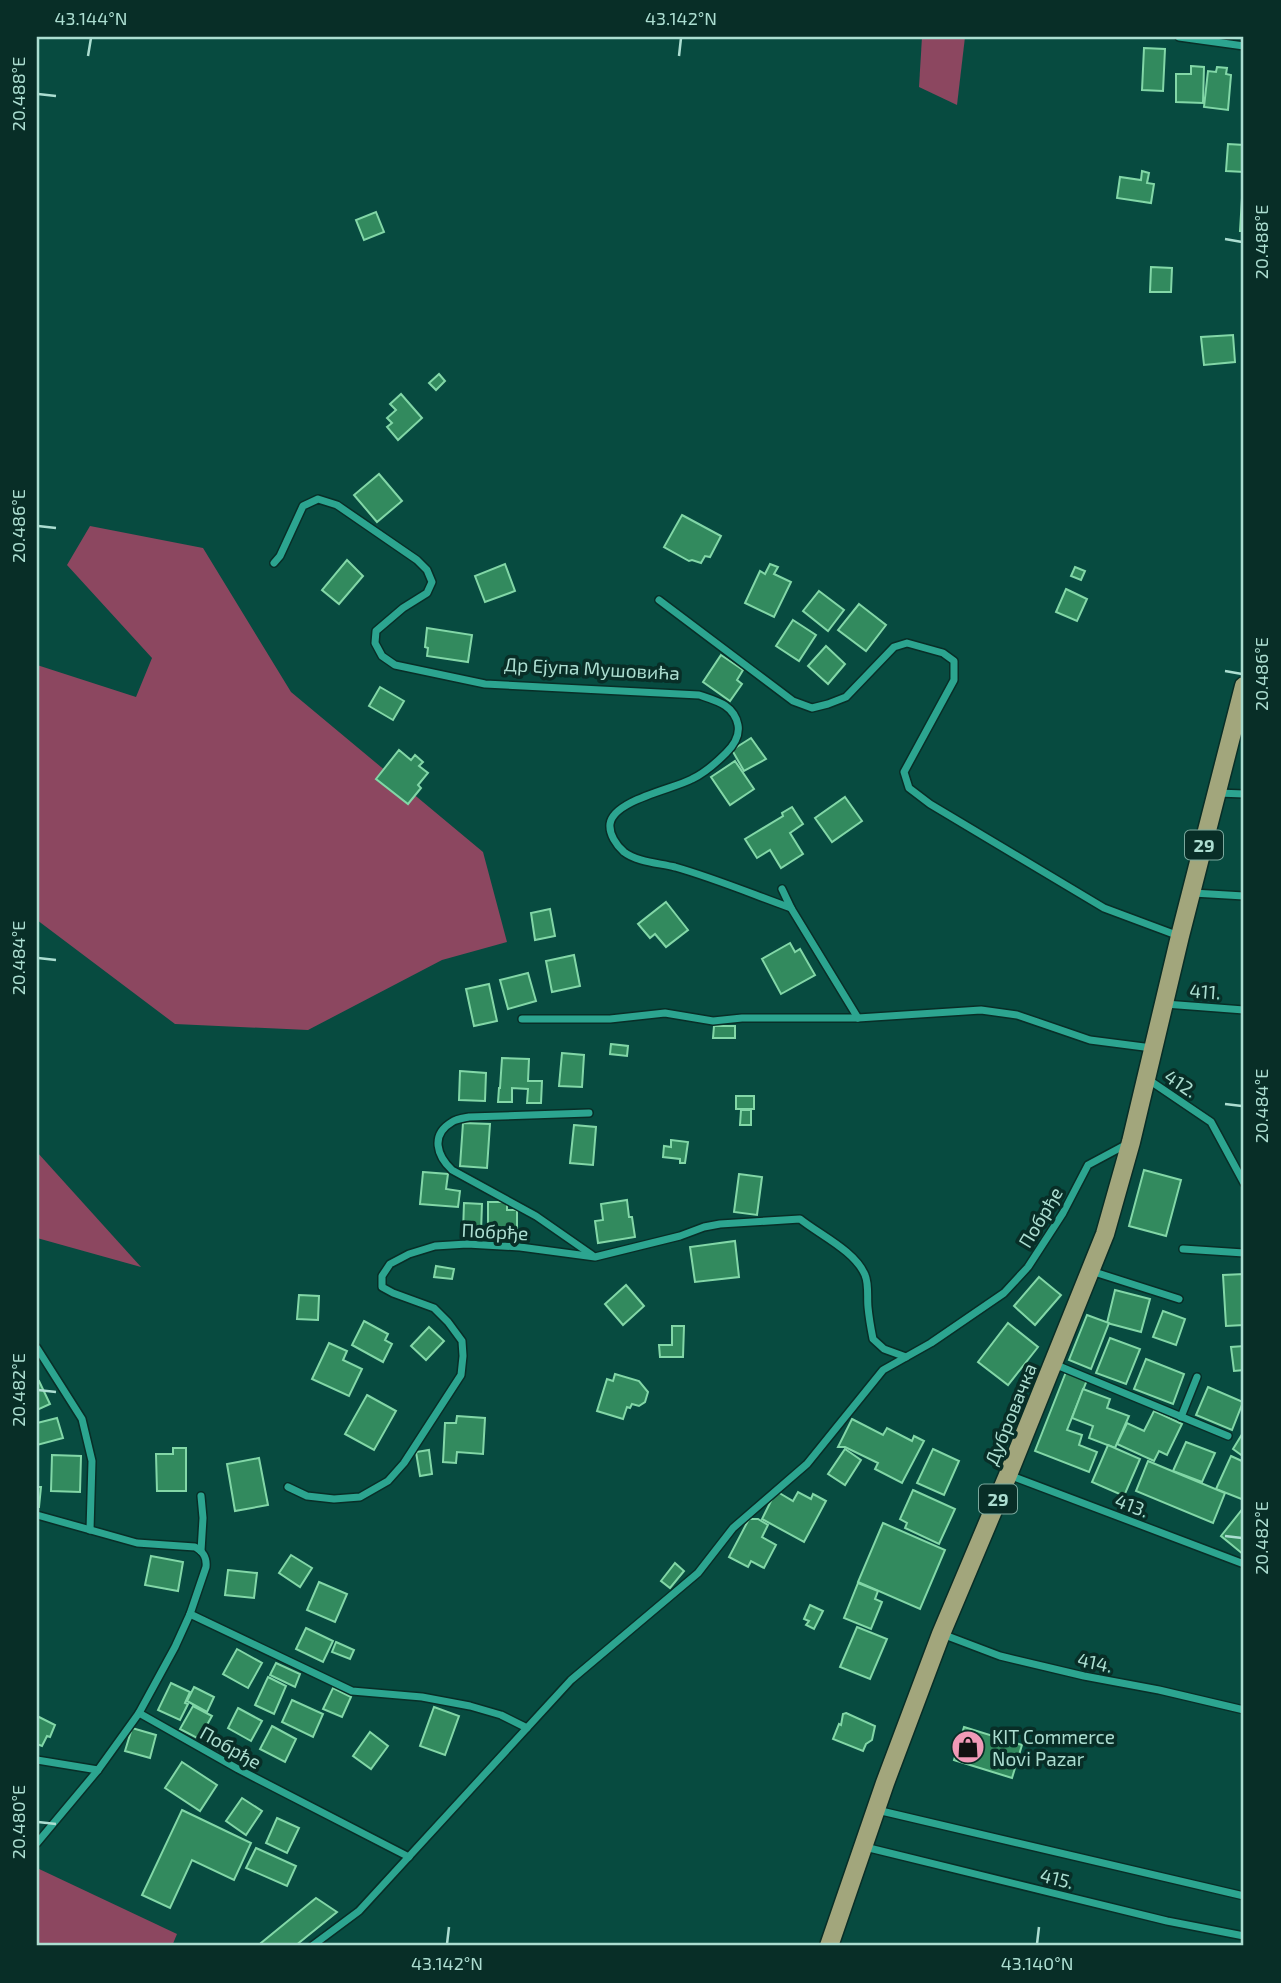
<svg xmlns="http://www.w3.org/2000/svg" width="1281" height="1983" viewBox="0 0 1281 1983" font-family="'Exo 2',sans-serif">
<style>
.green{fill:#8c4760}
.building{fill:#328a5e;stroke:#82d7a7;stroke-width:2}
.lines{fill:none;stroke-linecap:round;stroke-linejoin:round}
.minor-casing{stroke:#082e27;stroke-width:10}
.primary-casing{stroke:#082e27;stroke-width:21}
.minor{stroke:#2ca590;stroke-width:7}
.primary{stroke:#a2a67c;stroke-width:18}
.ticks{fill:none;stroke:#acded1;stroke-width:2.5}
.labels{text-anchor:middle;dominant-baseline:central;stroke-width:7;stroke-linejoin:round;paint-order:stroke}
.shield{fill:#082e27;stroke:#7ba99e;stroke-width:2}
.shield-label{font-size:18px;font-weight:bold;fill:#acded1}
.street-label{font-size:19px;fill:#acded1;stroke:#082e27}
.poi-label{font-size:19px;fill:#acded1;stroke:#082e27;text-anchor:start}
.neatline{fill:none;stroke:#acded1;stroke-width:2.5}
.ticks-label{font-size:18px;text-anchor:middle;fill:#acded1}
</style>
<rect width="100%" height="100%" fill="#074b40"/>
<!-- green -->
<g class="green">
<polygon points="922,37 965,37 957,105 919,87"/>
<polygon points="90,526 203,548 291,692 483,852 507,942 442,960 308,1030 175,1024 37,920 37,665 136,697 152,658 67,565"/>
<polygon points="37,1152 141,1267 37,1238"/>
<polygon points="37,1868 177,1934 172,1946 37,1946"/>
</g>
<!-- building -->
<g class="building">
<polygon points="1144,48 1165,49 1163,91 1142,90"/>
<polygon points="1191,66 1204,67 1203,103 1176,102 1176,74 1191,74"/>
<polygon points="1217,67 1227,68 1226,74 1231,75 1228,110 1204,107 1208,71 1216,72"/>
<polygon points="1228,144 1244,145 1244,172 1226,171"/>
<polygon points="1142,171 1149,173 1147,183 1154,184 1151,203 1117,198 1120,177 1141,180"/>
<polygon points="1242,198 1244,198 1244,231 1240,231"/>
<polygon points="376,212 384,232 364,240 356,220"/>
<polygon points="1151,267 1172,268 1171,292 1150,292"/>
<polygon points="1233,335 1235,362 1204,365 1201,337"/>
<polygon points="439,374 445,381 436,390 429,383"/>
<polygon points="401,394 422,418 398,440 387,427 392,423 387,418 396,410 390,404"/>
<polygon points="379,474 402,501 377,522 354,495"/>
<polygon points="682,515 721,536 710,557 705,556 701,563 692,560 689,561 664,547"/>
<polygon points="347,560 363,576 339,604 322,590"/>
<polygon points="505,564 515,591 485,602 475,576"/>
<polygon points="770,564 778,567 774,574 791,582 774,617 745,603 760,571 765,574"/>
<polygon points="1075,567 1085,571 1081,580 1071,576"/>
<polygon points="1066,589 1087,599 1077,621 1056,612"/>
<polygon points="819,591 844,610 828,631 803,611"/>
<polygon points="859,604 886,625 866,651 838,630"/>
<polygon points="793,620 816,635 799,661 776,646"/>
<polygon points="427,628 472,635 468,662 427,656 428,648 425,647"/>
<polygon points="826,646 845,664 828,684 808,666"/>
<polygon points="721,655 743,670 737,680 742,684 730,701 703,682"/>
<polygon points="380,687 404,701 393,720 369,706"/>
<polygon points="751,738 766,759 744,771 732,750"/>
<polygon points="399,750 411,760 415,755 423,762 419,766 428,773 418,785 421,788 408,804 376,779"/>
<polygon points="735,761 754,789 730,805 711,777"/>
<polygon points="845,797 862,821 832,842 815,818"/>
<polygon points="792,807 803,824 790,833 803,854 781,868 770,850 757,858 745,839 783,816 782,813"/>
<polygon points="666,902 688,930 666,947 655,934 650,938 638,924"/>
<polygon points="550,909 555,936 535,940 531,913"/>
<polygon points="790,943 795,952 800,949 815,975 781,994 762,959"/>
<polygon points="574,955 580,986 552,992 546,961"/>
<polygon points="528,973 536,1001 508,1009 500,980"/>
<polygon points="489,984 497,1021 474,1026 466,989"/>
<polygon points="714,1026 735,1026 735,1038 713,1038"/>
<polygon points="611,1044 628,1046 627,1056 610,1054"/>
<polygon points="562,1053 584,1055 582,1087 559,1086"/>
<polygon points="502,1058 529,1059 528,1081 542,1081 541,1103 527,1103 528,1089 512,1088 512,1102 498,1102 499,1088 500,1088"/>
<polygon points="460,1071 486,1073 485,1101 459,1100"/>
<rect x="736" y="1096" width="18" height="13"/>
<polygon points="741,1110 751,1110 751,1125 740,1125"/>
<polygon points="463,1123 490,1124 487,1168 460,1166"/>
<polygon points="574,1125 596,1127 593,1165 570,1163"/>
<polygon points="671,1140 688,1142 685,1163 680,1163 680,1159 663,1157 664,1146 671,1147"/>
<polygon points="1144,1170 1181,1180 1166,1236 1129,1226"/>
<polygon points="423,1172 448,1174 446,1189 460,1191 458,1207 420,1204"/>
<polygon points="739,1174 762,1177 757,1215 734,1212"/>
<polygon points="627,1200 629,1217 632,1217 635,1237 598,1243 595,1221 603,1220 601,1204"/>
<polygon points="488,1202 507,1202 507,1210 517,1210 517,1235 488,1236"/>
<polygon points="464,1203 482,1204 481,1233 463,1232"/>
<polygon points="735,1241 739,1277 695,1282 690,1247"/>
<polygon points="436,1266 454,1269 452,1279 434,1277"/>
<polygon points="1244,1274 1244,1325 1226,1326 1223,1275"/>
<polygon points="1039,1277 1061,1295 1035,1325 1014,1306"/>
<polygon points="626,1285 644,1306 623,1325 605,1304"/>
<polygon points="1115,1290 1150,1299 1141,1332 1107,1323"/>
<polygon points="299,1295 319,1296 318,1320 297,1319"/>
<polygon points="1163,1311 1185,1319 1176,1345 1153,1337"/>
<polygon points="1087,1315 1109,1323 1091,1369 1069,1360"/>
<polygon points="364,1321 388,1334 385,1340 392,1344 383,1362 352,1345"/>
<polygon points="1008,1323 1038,1347 1008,1385 978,1362"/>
<polygon points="672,1326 684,1326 683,1357 660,1357 659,1345 672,1345"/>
<polygon points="429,1327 444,1341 426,1360 411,1346"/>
<polygon points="1110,1338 1140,1349 1126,1384 1096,1373"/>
<polygon points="329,1343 347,1351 343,1360 362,1369 349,1396 312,1379"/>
<polygon points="1244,1346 1244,1370 1234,1371 1231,1347"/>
<polygon points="1146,1359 1184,1374 1173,1404 1134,1389"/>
<polygon points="1066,1372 1087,1380 1067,1430 1082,1435 1079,1445 1097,1452 1089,1472 1035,1451"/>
<polygon points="615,1374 639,1381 648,1392 645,1402 639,1406 632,1404 630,1408 627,1407 623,1419 597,1411 607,1379 613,1381"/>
<polygon points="39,1381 50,1404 37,1410 37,1382"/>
<polygon points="1208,1387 1243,1402 1232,1430 1196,1415"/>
<polygon points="1083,1389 1110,1399 1107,1408 1129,1416 1115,1448 1089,1438 1093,1426 1072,1418"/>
<polygon points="367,1395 396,1411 374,1450 345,1434"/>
<polygon points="1154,1411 1182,1424 1167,1455 1159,1451 1154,1461 1117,1444 1127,1423 1144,1431"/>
<polygon points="457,1416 485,1418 483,1454 457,1452 456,1463 443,1462 445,1423 456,1423"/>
<polygon points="57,1418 63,1438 37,1445 37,1423"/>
<polygon points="852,1419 883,1435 887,1428 912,1441 914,1436 924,1441 902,1483 875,1469 878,1463 845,1447 838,1447"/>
<polygon points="1244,1431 1244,1457 1233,1449"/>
<polygon points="1186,1442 1215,1453 1202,1482 1173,1471"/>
<polygon points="1108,1445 1140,1459 1124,1496 1092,1482"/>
<polygon points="173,1448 186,1448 186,1491 157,1491 156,1454 173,1454"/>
<polygon points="845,1449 861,1460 845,1485 828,1474"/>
<polygon points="933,1449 959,1461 944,1495 917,1483"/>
<polygon points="429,1450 432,1474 420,1476 416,1452"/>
<polygon points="52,1455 81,1456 80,1492 51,1491"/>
<polygon points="1231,1456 1244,1462 1244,1500 1216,1489"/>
<polygon points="259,1458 268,1505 235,1511 227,1464"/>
<polygon points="1148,1461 1225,1493 1213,1523 1136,1491"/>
<polygon points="37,1487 41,1487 39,1507 37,1507"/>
<polygon points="913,1490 955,1509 939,1544 905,1528 907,1523 900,1519"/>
<polygon points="776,1491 793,1501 798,1492 811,1499 813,1494 826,1501 804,1542 762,1519"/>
<polygon points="1244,1507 1244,1555 1221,1536"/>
<polygon points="749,1519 758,1519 768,1525 762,1537 776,1545 764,1568 751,1561 748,1567 729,1557"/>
<polygon points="883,1523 945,1550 920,1609 858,1582"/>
<polygon points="291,1555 312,1568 300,1587 279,1573"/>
<polygon points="151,1556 183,1562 178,1591 145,1585"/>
<polygon points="675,1563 684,1571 670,1588 661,1581"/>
<polygon points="228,1570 257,1573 254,1598 225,1595"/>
<polygon points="319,1582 347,1594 335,1622 307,1610"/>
<polygon points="858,1583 878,1591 875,1599 882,1602 871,1629 844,1618"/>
<polygon points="810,1605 823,1611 814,1629 806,1625 809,1621 804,1619"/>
<polygon points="857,1627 887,1639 870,1679 840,1667"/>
<polygon points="306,1628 333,1641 323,1662 296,1649"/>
<polygon points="336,1642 354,1650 350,1659 332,1652"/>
<polygon points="237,1649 262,1663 248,1688 223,1674"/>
<polygon points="276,1663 300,1674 295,1687 270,1675"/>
<polygon points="268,1677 286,1686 274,1714 255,1705"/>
<polygon points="171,1683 190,1692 185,1703 188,1704 180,1720 158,1710"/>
<polygon points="194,1687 214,1697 207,1712 187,1701"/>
<polygon points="333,1688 351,1697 342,1717 323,1709"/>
<polygon points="292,1700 323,1714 313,1737 282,1722"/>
<polygon points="193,1706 212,1716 199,1739 180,1729"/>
<polygon points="434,1707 459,1716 445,1755 420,1746"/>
<polygon points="238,1708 262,1721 251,1741 228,1728"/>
<polygon points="846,1713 875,1726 872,1740 866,1744 863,1751 833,1739 839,1724 841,1725 843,1714"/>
<polygon points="37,1716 55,1725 50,1737 47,1736 42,1746 37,1744"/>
<polygon points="272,1726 296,1739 285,1762 260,1749"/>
<polygon points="964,1727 1022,1745 1012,1778 954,1760"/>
<polygon points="132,1728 156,1735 150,1758 125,1751"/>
<polygon points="370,1732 388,1746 371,1769 353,1756"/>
<polygon points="182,1762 217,1785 200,1811 165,1788"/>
<polygon points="242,1798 262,1811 246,1835 226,1821"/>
<polygon points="182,1810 251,1843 234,1880 192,1860 170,1908 142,1895"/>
<polygon points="277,1818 299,1828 287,1853 266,1843"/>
<polygon points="256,1848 296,1866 287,1886 246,1868"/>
<polygon points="316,1898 337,1912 295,1946 263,1946 261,1943"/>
</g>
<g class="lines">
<defs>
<g id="minor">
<polyline points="1179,37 1244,46"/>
<path d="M274,563L280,556L303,506L318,499L337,505L417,560L427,570L432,582L427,593L403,608L376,631L375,643L382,656L395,665L485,684L699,695C717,701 734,705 738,725C740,736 733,746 726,753C716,763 705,773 692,779C674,789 613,800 610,824C609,834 616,845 624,852C637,862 659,863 675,867C714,878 752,894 791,908"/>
<polyline points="659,600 793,701 812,708 828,704 846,697 894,647 907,643 943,653 954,661 954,680 904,772 909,788 930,804 1104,908 1179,936"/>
<polyline points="1218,793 1244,794"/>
<polyline points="782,889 791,908 858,1018"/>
<polyline points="1193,893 1244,896"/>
<polyline points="1165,1004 1244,1010"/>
<polyline points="522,1019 610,1019 665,1013 713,1021 742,1018 858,1018 981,1010 1017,1015 1090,1040 1152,1048"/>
<polyline points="1146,1078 1211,1122 1244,1183"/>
<path d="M589,1113L469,1117C464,1118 456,1119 452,1122C430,1135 437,1156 452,1170L536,1216L592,1255"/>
<polyline points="1183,1249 1244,1253"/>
<polyline points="1091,1271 1179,1299"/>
<polyline points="37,1348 82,1419 92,1461 90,1530"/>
<polyline points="1054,1364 1228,1436"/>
<polyline points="1181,1417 1197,1377"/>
<polyline points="1009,1475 1244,1564"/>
<path d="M288,1487L307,1496L334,1499L360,1497L388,1481L404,1463L461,1375L463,1356L462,1341L448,1322L434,1308L393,1293L382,1287V1276L390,1264L409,1254L435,1246L467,1244L520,1247L595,1257L680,1236L704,1227L720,1224L800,1219C820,1235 855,1251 865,1275C869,1284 867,1297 868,1307C869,1318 871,1329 873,1339L884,1349L906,1357"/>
<polyline points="201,1496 203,1518 201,1551"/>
<path d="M37,1515L137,1543L195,1547C204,1552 207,1558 206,1567L190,1614L175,1647L139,1713L238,1769L409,1857"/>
<polyline points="190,1614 352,1691 422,1697 470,1706 501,1715 527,1728"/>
<polyline points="942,1634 1000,1656 1084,1676 1159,1690 1244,1710"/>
<polyline points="37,1760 98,1770"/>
<polyline points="877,1810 1244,1896"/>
<polyline points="37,1843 98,1770 139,1713"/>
<polyline points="865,1847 1167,1921 1244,1936"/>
<polyline points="312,1946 359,1911 571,1680 698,1573 733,1528 807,1464 883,1370 931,1343 1004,1293 1028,1267 1063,1213 1088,1165 1129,1143"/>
</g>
<polyline id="primary" points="829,1946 885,1783 941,1634 1008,1475 1105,1234 1131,1142 1180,936 1244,686"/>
</defs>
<!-- minor casing -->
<use href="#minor" class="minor-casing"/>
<!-- primary casing -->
<use href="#primary" class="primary-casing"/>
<!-- minor -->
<use href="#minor" class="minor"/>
<!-- primary -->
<use href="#primary" class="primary"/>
</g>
<!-- ticks -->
<path class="ticks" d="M88,56L91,38M679,56L681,38M38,94L56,96M1225,239L1242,242M38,526L56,528M1225,671L1242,674M38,958L56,960M1225,1104L1242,1106M38,1390L56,1392M1225,1536L1242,1538M38,1822L56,1824M447,1944L449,1927M1037,1944L1039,1927"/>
<!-- icons -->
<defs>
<symbol id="shop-disc" viewBox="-11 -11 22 22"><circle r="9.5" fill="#f09ab7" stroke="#082e27"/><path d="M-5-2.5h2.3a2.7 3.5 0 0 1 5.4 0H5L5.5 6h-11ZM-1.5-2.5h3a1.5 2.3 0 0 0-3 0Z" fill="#111"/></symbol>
</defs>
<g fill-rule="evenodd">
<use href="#shop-disc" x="949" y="1728" width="38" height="38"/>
</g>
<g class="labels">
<!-- shield labels -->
<g class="shield">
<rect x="1185" y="830.5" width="38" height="29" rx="5"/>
<rect x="979" y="1484.5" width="38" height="29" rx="5"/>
</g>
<g class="shield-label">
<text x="1204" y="845">29</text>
<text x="998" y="1499">29</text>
</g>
<!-- street labels -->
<g class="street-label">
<text transform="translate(592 668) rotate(3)">Др Ејупа Мушовића</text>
<text transform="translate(1205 991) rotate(4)">411.</text>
<text transform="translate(1181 1083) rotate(34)">412.</text>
<text transform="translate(1040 1217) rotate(-59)">Побрђе</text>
<text transform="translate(495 1231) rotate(3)">Побрђе</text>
<text transform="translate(1010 1414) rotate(-68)">Дубровачка</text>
<text transform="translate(1132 1505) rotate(21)">413.</text>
<text transform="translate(1095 1662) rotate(12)">414.</text>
<text transform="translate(231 1747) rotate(29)">Побрђе</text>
<text transform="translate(1057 1878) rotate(14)">415.</text>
</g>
<!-- poi labels -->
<g class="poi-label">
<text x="992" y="1736">KIT Commerce<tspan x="992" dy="22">Novi Pazar</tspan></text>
</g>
</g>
<!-- border -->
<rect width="1281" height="1983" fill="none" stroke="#082e27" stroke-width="77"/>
<rect x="38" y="38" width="1204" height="1906" class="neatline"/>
<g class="ticks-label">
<text x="91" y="25">43.144°N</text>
<text x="681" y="25">43.142°N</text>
<text transform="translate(19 94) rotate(-90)" y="6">20.488°E</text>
<text transform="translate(1262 242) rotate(-90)" y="6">20.488°E</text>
<text transform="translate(19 526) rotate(-90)" y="6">20.486°E</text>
<text transform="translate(1262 674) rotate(-90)" y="6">20.486°E</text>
<text transform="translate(19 958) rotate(-90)" y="6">20.484°E</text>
<text transform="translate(1262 1106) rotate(-90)" y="6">20.484°E</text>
<text transform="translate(19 1390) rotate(-90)" y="6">20.482°E</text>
<text transform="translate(1262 1538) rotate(-90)" y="6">20.482°E</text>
<text transform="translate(19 1822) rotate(-90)" y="6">20.480°E</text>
<text x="447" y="1970">43.142°N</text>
<text x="1037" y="1970">43.140°N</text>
</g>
</svg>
